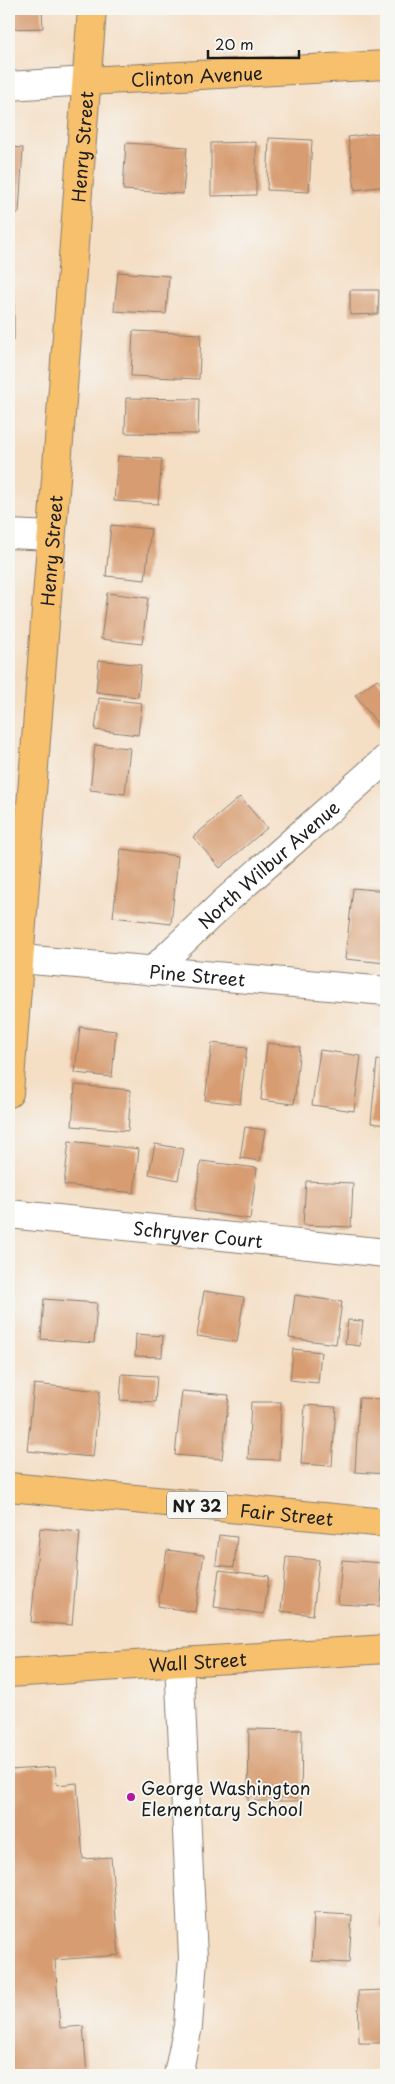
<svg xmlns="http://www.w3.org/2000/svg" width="395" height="2084" viewBox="0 0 395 2084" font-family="'Playpen Sans',sans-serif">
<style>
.building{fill:#d79c71}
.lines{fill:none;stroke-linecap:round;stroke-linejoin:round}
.minor-casing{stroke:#887d70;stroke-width:30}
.major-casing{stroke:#887d70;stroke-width:30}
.minor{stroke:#fff;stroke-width:28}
.major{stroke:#f7c06c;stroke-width:28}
.poi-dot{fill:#b5179e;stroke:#f6f6f2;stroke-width:2}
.labels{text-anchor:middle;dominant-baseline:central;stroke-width:4;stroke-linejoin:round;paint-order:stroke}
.shield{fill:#f6f6f2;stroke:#5d5d5c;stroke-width:1}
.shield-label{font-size:16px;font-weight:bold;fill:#1c1c1c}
.street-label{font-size:18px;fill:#1c1c1c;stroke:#f6f6f2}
.poi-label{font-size:18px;fill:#1c1c1c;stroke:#f6f6f2;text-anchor:start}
</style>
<rect width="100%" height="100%" fill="#f6f6f2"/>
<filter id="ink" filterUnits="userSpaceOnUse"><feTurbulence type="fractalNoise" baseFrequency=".02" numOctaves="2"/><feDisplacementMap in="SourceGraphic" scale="10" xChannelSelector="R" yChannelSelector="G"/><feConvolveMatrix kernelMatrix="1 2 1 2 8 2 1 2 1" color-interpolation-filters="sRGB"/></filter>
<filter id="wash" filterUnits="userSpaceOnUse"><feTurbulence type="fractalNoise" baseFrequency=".0096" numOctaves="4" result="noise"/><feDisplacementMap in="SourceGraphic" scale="20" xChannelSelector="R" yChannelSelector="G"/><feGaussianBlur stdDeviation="1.12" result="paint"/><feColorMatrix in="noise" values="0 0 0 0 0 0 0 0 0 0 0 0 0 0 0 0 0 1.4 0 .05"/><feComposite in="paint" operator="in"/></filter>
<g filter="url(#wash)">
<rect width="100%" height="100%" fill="#f4dec4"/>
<g id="blocks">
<!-- building -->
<g class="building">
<polygon points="9,9 42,9 43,28 9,29"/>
<polygon points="141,9 159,9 159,10 142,12"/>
<polygon points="386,132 386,186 355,190 348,137"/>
<polygon points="269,138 312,140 309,192 267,190"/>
<polygon points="256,142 256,195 211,196 211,143"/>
<polygon points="126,143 187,147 183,194 123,190"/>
<polygon points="9,147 23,148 19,213 9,213"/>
<polygon points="118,272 169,276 166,314 114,311"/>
<polygon points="350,290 379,290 378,314 350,315"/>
<rect x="9" y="292" width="5" height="48"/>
<polygon points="133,331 201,334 199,379 131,376"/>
<polygon points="126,398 199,399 198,434 125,433"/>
<polygon points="118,456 162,459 158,504 114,501"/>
<polygon points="111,525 151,529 145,580 106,576"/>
<polygon points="107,593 148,598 142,644 101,639"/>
<polygon points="99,660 141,665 138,697 96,692"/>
<polygon points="377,679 386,691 386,721 379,726 355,695"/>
<polygon points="99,698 142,703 138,735 95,730"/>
<polygon points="95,745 130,748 125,794 90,790"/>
<polygon points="240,797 267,828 220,868 193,837"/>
<polygon points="121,849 178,856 171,924 113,917"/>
<polygon points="353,888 386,891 386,963 345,959"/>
<polygon points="80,1027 116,1031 112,1077 75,1073"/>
<polygon points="212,1043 247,1047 240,1104 205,1100"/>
<polygon points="267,1043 300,1047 294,1104 261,1100"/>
<polygon points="320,1050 361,1056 354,1111 312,1105"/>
<polygon points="377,1060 386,1061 386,1125 371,1123"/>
<polygon points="75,1085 131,1090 128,1131 72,1126"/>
<polygon points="245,1127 265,1130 260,1161 240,1158"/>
<polygon points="69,1141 139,1149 134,1193 64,1185"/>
<polygon points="155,1144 184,1149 178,1180 149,1174"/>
<polygon points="201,1161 257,1168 250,1219 194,1211"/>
<polygon points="306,1181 353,1183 351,1227 303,1225"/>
<polygon points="204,1291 244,1297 237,1342 197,1336"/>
<polygon points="295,1295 342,1302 336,1344 289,1338"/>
<polygon points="44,1299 97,1303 94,1343 41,1339"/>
<polygon points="348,1320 363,1321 360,1346 345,1344"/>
<polygon points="136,1334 163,1336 162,1357 135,1356"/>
<polygon points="293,1349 321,1352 318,1383 290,1380"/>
<polygon points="122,1374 157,1376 155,1402 120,1400"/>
<polygon points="34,1384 100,1391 93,1457 27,1451"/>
<polygon points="182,1391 229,1395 222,1459 175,1455"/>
<polygon points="359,1398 386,1399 386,1474 355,1472"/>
<polygon points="251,1402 281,1402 279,1460 248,1459"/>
<polygon points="305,1405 336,1407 332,1466 301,1464"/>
<polygon points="40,1528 80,1532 72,1625 31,1622"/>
<polygon points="219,1535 237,1537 234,1567 216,1565"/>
<polygon points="167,1550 204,1555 195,1612 158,1606"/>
<polygon points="286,1557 319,1560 313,1615 281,1611"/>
<polygon points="342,1560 383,1563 380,1606 338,1604"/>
<polygon points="219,1570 269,1576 264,1614 214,1607"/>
<polygon points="249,1729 302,1730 301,1801 248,1801"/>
<polygon points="55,1767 57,1785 77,1783 83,1859 111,1857 119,1955 55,1960 60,2028 83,2026 87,2075 9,2075 9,1770"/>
<polygon points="385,1886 386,1886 386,1927 381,1926"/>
<polygon points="314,1913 352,1915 349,1963 312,1961"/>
<polygon points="386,1990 386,2043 359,2043 358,1991"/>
</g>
</g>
</g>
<g filter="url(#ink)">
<use href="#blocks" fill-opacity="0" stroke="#887d70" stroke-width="1"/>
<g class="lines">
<defs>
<g id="minor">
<polyline points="9,86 87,81"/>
<polyline points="9,534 51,536"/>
<path id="s1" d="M9,958L386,991"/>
<path id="s2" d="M152,971L221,905L386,759"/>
<path id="s3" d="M9,1214L386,1253"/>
<polyline points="178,2075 188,2026 193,1958 179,1662"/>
</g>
<g id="major">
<path id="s4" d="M87,81L386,65"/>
<path id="s5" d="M9,1093L92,9"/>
<path id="s6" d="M9,1487L386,1523"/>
<path id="s7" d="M9,1673L386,1649"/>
</g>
</defs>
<!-- minor casing -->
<use href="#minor" class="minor-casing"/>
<!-- major casing -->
<use href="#major" class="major-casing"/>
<!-- minor -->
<use href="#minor" class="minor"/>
<!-- major -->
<use href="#major" class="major"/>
</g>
</g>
<!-- markers -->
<circle class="poi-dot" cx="131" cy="1797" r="5"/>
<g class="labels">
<!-- shield labels -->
<rect class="shield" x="167" y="1491.5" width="60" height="27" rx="4"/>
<g class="shield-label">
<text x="197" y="1505">NY 32</text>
</g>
<!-- street labels -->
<g class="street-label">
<text stroke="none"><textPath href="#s4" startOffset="110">Clinton Avenue</textPath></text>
<text stroke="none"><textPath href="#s5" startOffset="949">Henry Street</textPath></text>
<text stroke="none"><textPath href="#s5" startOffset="544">Henry Street</textPath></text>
<text stroke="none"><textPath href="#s2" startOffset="158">North Wilbur Avenue</textPath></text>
<text stroke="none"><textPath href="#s1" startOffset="189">Pine Street</textPath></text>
<text stroke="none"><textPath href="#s3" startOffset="190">Schryver Court</textPath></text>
<text stroke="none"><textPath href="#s6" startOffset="279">Fair Street</textPath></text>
<text stroke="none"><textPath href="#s7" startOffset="189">Wall Street</textPath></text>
</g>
<!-- poi labels -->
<g class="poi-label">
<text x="141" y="1787">George Washington<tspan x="141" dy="21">Elementary School</tspan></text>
</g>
</g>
<!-- margin -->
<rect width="395" height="2084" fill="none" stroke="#f6f6f2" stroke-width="30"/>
<!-- scale -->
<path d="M208 50v8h91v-8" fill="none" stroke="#1c1c1c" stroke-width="2.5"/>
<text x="215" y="50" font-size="15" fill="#1c1c1c" stroke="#f6f6f2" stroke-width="4" paint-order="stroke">20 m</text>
</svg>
